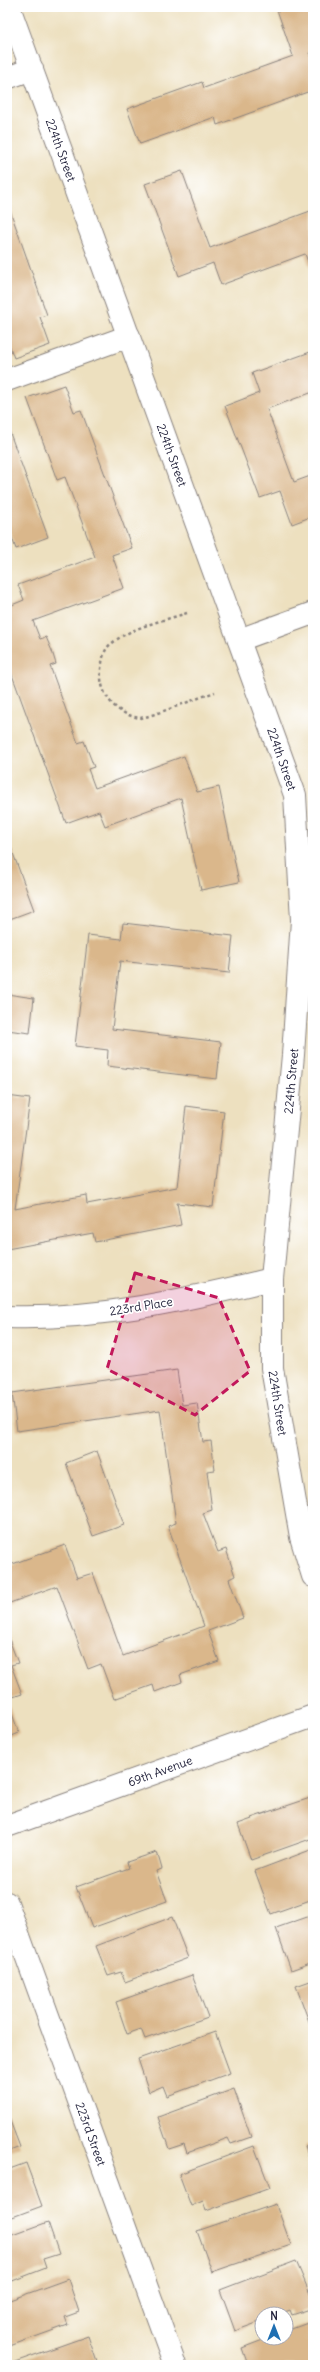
<svg xmlns="http://www.w3.org/2000/svg" width="320" height="2372" viewBox="0 0 320 2372" font-family="Delius,sans-serif">
<style>
.building{fill:#dab78b}
.lines{fill:none;stroke-linecap:round;stroke-linejoin:round}
.minor-casing{stroke:#88817d;stroke-width:24}
.path{stroke:#88817d;stroke-width:2.5;stroke-dasharray:3 3;stroke-linecap:butt}
.minor{stroke:#fff;stroke-width:22}
.marked{fill:#c2185b;fill-opacity:0.2;stroke:#c2185b;stroke-width:3;stroke-dasharray:8 5;stroke-linejoin:round}
.labels{text-anchor:middle;dominant-baseline:central;stroke-width:3.5;stroke-linejoin:round;paint-order:stroke}
.street-label{font-size:12px;fill:#22223b;stroke:#fff}
</style>
<rect width="100%" height="100%" fill="#fff"/>
<filter id="ink" filterUnits="userSpaceOnUse"><feTurbulence type="fractalNoise" baseFrequency=".025" numOctaves="2"/><feDisplacementMap in="SourceGraphic" scale="8" xChannelSelector="R" yChannelSelector="G"/><feConvolveMatrix kernelMatrix="1 2 1 2 8 2 1 2 1" color-interpolation-filters="sRGB"/></filter>
<filter id="wash" filterUnits="userSpaceOnUse"><feTurbulence type="fractalNoise" baseFrequency=".012" numOctaves="4" result="noise"/><feDisplacementMap in="SourceGraphic" scale="16" xChannelSelector="R" yChannelSelector="G"/><feGaussianBlur stdDeviation="0.9" result="paint"/><feColorMatrix in="noise" values="0 0 0 0 0 0 0 0 0 0 0 0 0 0 0 0 0 1.4 0 .05"/><feComposite in="paint" operator="in"/></filter>
<g filter="url(#wash)">
<rect width="100%" height="100%" fill="#ede0bf"/>
<g id="blocks">
<!-- building -->
<g class="building">
<polygon points="276,7 313,7 313,52 309,53 313,63 313,90 217,125 215,117 140,144 127,109 202,82 204,88 293,56"/>
<polygon points="182,171 210,248 313,210 313,275 305,254 221,285 213,263 179,276 145,184"/>
<polygon points="7,202 47,315 40,317 50,345 14,358 7,339"/>
<polygon points="313,351 313,392 267,409 294,482 313,475 313,516 292,524 280,491 260,498 225,406 259,393 252,373"/>
<polygon points="64,385 74,412 81,410 132,548 112,555 124,588 33,621 40,639 46,637 52,651 56,664 50,666 78,743 84,741 94,767 88,769 95,788 184,756 197,792 219,787 239,882 201,890 181,798 105,826 99,811 66,823 7,661 7,607 24,600 18,585 95,557 65,477 57,480 27,398"/>
<polygon points="7,425 48,537 16,549 7,524"/>
<polygon points="7,837 34,910 7,920"/>
<polygon points="123,923 233,936 229,973 120,961 112,1029 221,1042 217,1079 107,1066 108,1050 75,1046 88,935 121,939"/>
<polygon points="7,994 34,998 30,1033 7,1030"/>
<polygon points="7,1096 30,1099 15,1209 86,1195 87,1204 177,1187 186,1106 224,1111 213,1207 177,1203 181,1225 95,1242 93,1233 7,1249"/>
<polygon points="177,1370 182,1405 197,1403 203,1442 211,1441 215,1470 207,1471 212,1510 203,1513 218,1552 226,1549 235,1576 229,1579 243,1618 208,1631 219,1661 180,1675 182,1682 155,1692 153,1685 114,1699 101,1664 88,1669 57,1586 7,1604 7,1566 65,1545 77,1578 93,1573 123,1656 204,1626 168,1526 176,1523 160,1410 17,1431 12,1393"/>
<polygon points="97,1451 124,1525 93,1536 66,1463"/>
<polygon points="7,1634 18,1663 11,1665 22,1694 7,1699"/>
<polygon points="7,1700 19,1733 7,1738"/>
<polygon points="313,1797 313,1838 251,1860 238,1824 252,1819 251,1818"/>
<polygon points="313,1849 313,1899 271,1914 255,1871"/>
<polygon points="157,1852 162,1869 156,1871 167,1901 92,1928 76,1887 129,1868 127,1862"/>
<polygon points="313,1915 313,1962 291,1970 276,1928"/>
<polygon points="172,1917 188,1958 125,1982 121,1972 108,1976 96,1946"/>
<polygon points="192,1975 208,2017 145,2039 141,2029 127,2034 116,2002"/>
<polygon points="313,1980 313,2026 311,2027 296,1986"/>
<polygon points="215,2032 230,2073 167,2096 163,2086 149,2092 138,2059"/>
<polygon points="234,2089 251,2137 231,2144 228,2138 187,2153 184,2144 169,2149 158,2117"/>
<polygon points="7,2113 20,2147 7,2152"/>
<polygon points="313,2143 313,2168 305,2146"/>
<polygon points="254,2146 270,2188 206,2211 203,2201 191,2206 179,2174"/>
<polygon points="26,2163 42,2206 7,2219 7,2170"/>
<polygon points="276,2204 291,2245 212,2272 197,2231"/>
<polygon points="48,2222 59,2254 43,2259 46,2268 7,2283 7,2237"/>
<polygon points="296,2261 313,2301 313,2308 292,2315 290,2310 280,2314 262,2314 262,2321 235,2331 220,2290"/>
<polygon points="68,2279 79,2312 65,2317 68,2325 7,2347 7,2301"/>
<polygon points="313,2321 313,2365 248,2365 242,2348 268,2338 286,2338 286,2331"/>
<polygon points="88,2336 98,2365 12,2365 12,2363"/>
</g>
</g>
</g>
<g filter="url(#ink)">
<use href="#blocks" fill-opacity="0" stroke="#88817d" stroke-width="1"/>
<g class="lines">
<defs>
<g id="minor">
<polyline points="9,7 295,795 302,920 293,1055 272,1279 272,1368 301,1537 313,1576"/>
<polyline points="7,78 32,69"/>
<polyline points="7,380 129,336"/>
<polyline points="239,640 313,613"/>
<path d="M7,1317C97,1320 185,1300 272,1279"/>
<polyline points="7,1826 313,1716"/>
<polyline points="7,1903 175,2365"/>
</g>
</defs>
<!-- minor casing -->
<use href="#minor" class="minor-casing"/>
<!-- path -->
<path class="path" d="M187,613C162,621 131,627 111,644C105,648 103,656 102,663C96,689 112,714 140,718C148,718 203,696 215,692"/>
<!-- minor -->
<use href="#minor" class="minor"/>
</g>
</g>
<!-- marked area -->
<path class="marked" d="M135,1273L219,1298L250,1371L195,1415L107,1369Z"/>
<g class="labels">
<!-- street labels -->
<g class="street-label">
<text transform="translate(61 150) rotate(70)">224th Street</text>
<text transform="translate(172 455) rotate(70)">224th Street</text>
<text transform="translate(282 759) rotate(71)">224th Street</text>
<text transform="translate(291 1081) rotate(-85)">224th Street</text>
<text transform="translate(141 1306) rotate(-9)">223rd Place</text>
<text transform="translate(278 1403) rotate(81)">224th Street</text>
<text transform="translate(160 1771) rotate(-20)">69th Avenue</text>
<text transform="translate(91 2134) rotate(70)">223rd Street</text>
</g>
</g>
<!-- margin -->
<rect width="320" height="2372" fill="none" stroke="#fff" stroke-width="24"/>
<!-- north arrow -->
<g transform="translate(274 2326)"><circle r="19" fill="#ffffff" stroke="#a7a7b1"/>
<path d="M0-3L7 15L0 10L-7 15Z" fill="#1f6fb2"/>
<text y="-6" font-size="11" font-weight="bold" text-anchor="middle" fill="#22223b">N</text>
</g>
</svg>
